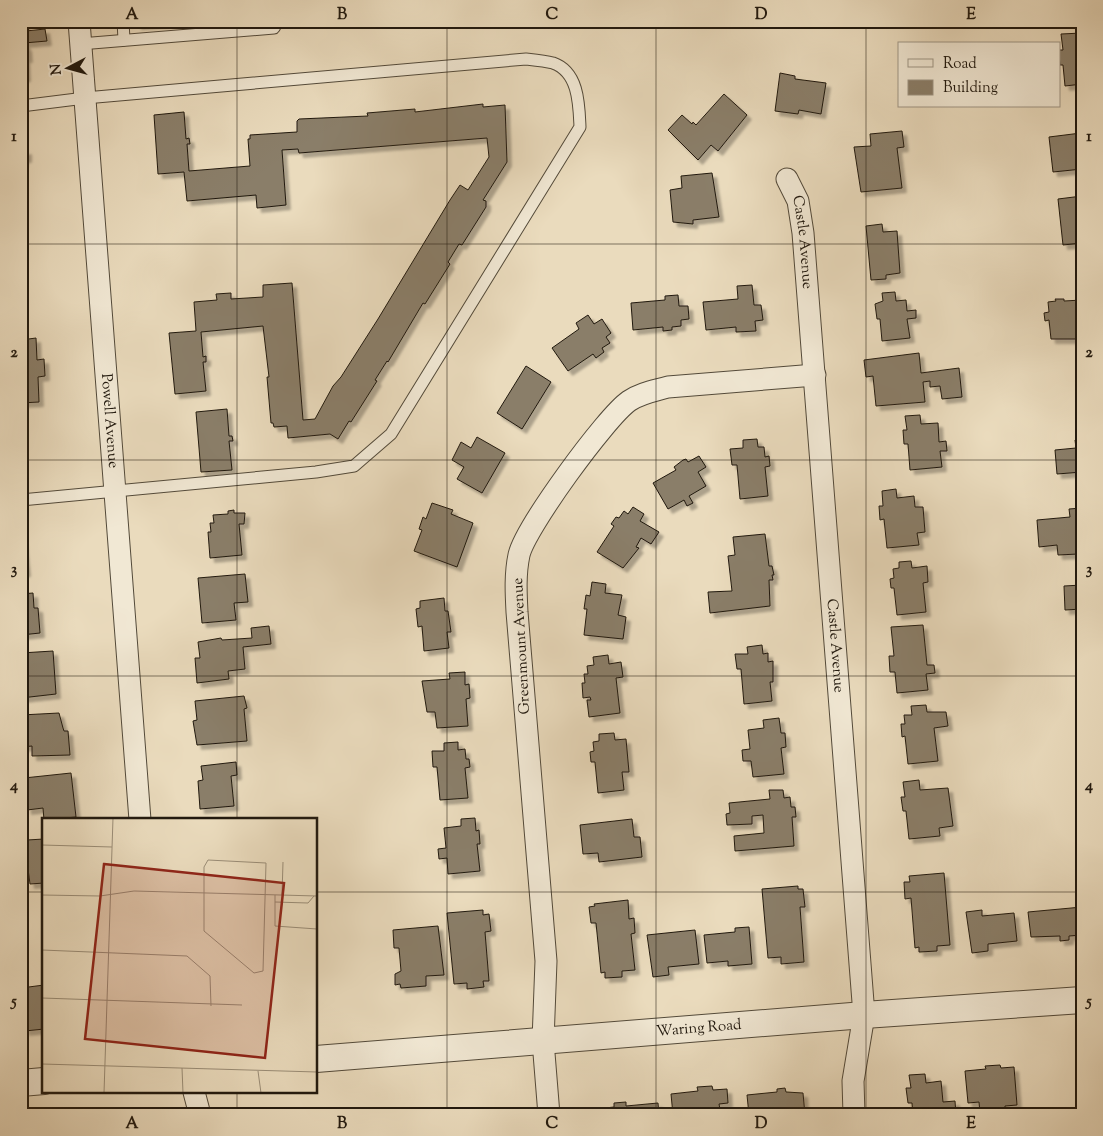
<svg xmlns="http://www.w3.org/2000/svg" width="1103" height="1136" viewBox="0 0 1103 1136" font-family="'Sorts Mill Goudy',serif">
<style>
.building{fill:#8a7e69;stroke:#21190f;filter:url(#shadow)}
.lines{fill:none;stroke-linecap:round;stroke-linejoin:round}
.service-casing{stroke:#534a3a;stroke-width:13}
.minor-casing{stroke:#534a3a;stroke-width:23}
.tertiary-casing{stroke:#534a3a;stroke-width:28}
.service{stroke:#f1e8d4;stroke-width:11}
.minor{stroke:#f1e8d4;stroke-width:21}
.tertiary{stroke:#f1e8d4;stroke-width:26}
.grid{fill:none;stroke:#21190f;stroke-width:1;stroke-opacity:0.55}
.labels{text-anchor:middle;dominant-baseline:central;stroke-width:4;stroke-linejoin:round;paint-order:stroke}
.street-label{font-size:15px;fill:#21190f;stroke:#f1e8d4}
.inset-road{fill:none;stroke:#9a8d77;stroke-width:1}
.view{fill:#8f2418;fill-opacity:0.15;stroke:#8f2418;stroke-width:2.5}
.inset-edge{fill:none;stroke:#21190f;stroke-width:2.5}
.neatline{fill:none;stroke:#21190f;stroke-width:2}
.grid-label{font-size:16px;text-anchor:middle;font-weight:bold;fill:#21190f}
</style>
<defs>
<filter id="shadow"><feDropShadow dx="4.5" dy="4.5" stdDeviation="1" flood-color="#0004"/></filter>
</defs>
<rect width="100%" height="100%" fill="#eadbbd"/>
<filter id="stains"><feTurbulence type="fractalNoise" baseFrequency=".004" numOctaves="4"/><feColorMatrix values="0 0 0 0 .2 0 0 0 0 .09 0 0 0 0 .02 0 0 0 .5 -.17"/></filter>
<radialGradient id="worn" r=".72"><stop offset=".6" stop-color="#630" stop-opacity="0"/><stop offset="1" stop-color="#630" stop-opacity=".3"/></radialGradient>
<!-- building -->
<g class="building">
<polygon points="21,21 25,21 26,31 45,29 47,41 24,43 27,47 28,58 25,58 26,77 21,78"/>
<polygon points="137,21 180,21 180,22 137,25"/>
<polygon points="1082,33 1082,84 1065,86 1063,65 1060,65 1059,55 1059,50 1063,50 1061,34"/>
<polygon points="780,73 795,76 795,79 826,83 821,114 799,110 798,114 775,111"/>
<polygon points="724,94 747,115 718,151 711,145 698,160 668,130 682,115 692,124 693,122 696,125"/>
<polygon points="483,104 483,107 505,105 507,162 483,200 486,201 486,207 462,245 459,244 448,262 450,264 425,304 423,303 388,362 387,361 375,380 377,381 351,422 349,421 338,439 330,434 288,438 287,426 274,427 273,423 271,423 267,377 269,377 263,326 201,332 203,357 206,356 206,362 203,362 206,391 175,394 169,333 196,331 194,302 217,300 216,294 231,293 231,299 263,297 263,285 292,283 303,420 315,419 333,386 341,377 378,319 450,200 460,185 468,190 489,157 487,138 299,153 298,149 282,150 286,205 257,208 256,195 187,201 184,172 158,174 154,115 184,112 186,139 189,138 190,144 187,144 189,171 250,166 248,139 250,139 250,135 297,132 297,121 299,119 368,116 367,113 415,109 415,112"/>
<polygon points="1081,127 1082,127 1082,169 1053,172 1049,137 1081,133"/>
<polygon points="902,131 904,147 897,148 902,188 861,192 854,147 871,146 870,134"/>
<polygon points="21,140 22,151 27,150 27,158 23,158 23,163 21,163"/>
<polygon points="712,173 719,217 693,220 693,224 673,222 670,190 682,188 681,176"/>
<polygon points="1082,196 1082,243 1063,245 1058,199"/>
<polygon points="882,224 883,232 897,231 900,273 886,275 886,279 871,280 866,226"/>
<polygon points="752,285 754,305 761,305 763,320 755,321 756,331 736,332 736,327 706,330 703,302 738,299 737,286"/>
<polygon points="895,292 896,301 906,300 907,311 916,310 916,318 907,319 910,338 882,341 880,319 877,319 875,304 883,301 882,293"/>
<polygon points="678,295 679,306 688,306 689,319 681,320 681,326 672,327 672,330 663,331 663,327 633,330 631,303 665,300 665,296"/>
<polygon points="1055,299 1064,299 1064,301 1082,300 1082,339 1051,339 1049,320 1045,321 1044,313 1049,312 1048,302 1056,301"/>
<polygon points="588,315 594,324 602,319 611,333 606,337 610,343 602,348 604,352 596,358 593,354 568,371 552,348 579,329 576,323"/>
<polygon points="36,338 37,360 44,359 45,376 38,377 39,402 21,403 21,340"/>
<polygon points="919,353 921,373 959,368 962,397 942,399 940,386 930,387 930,381 923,382 925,402 876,406 873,376 866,377 864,360"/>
<polygon points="526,366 551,382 522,429 497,413"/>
<polygon points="227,409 229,436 232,436 233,441 229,441 232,470 201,472 196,412"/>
<polygon points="920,415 921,424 938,423 939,442 946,441 947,451 940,451 942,467 910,470 908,444 904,444 903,430 907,430 905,416"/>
<polygon points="477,437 505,453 482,493 457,479 464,467 452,460 461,442 471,448"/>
<polygon points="757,439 758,447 764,447 765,457 769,456 770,466 765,467 768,496 740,499 737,465 732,465 730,449 743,448 743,440"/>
<polygon points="1082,439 1082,472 1057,474 1055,450 1076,448 1075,440"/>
<polygon points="699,456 706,467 698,472 706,486 689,496 693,503 687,506 684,500 668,509 653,483 676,470 674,467 683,460 686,459 688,462"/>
<polygon points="896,489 897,498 914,496 915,507 923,507 925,532 917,533 919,545 887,548 884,519 880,520 879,506 883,506 882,491"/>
<polygon points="432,503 453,510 451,514 473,523 457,567 414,551 422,530 419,529 423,517 426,519"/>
<polygon points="633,507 644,514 640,521 659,532 651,544 641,538 636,547 639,548 623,568 597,552 614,526 611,524 616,517 619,518 624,511 628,514"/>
<polygon points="1082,508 1082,548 1081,544 1077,544 1078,554 1058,555 1057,545 1039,547 1037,520 1070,517 1069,509"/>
<polygon points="234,510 234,513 245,513 244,524 239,524 242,555 210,558 208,532 211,532 210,523 214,523 213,515 228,514 228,511"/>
<polygon points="21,527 26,572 21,573"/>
<polygon points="765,534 769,566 772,566 774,575 772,575 773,580 769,580 770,606 710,613 708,592 732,591 728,556 735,555 733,537"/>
<polygon points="911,561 912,568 927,566 928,582 923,583 926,612 897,615 894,588 891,588 890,579 894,578 893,569 899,568 899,562"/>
<polygon points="245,574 248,602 234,603 236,620 202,623 198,578"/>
<polygon points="592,582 606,584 605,593 622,595 618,615 626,617 623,639 584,635 587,609 584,609 586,595 590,596"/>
<polygon points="1082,585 1082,609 1065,610 1064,586"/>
<polygon points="33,593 34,608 38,608 40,633 21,635 21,594"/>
<polygon points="444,598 445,611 448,611 451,632 447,632 449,648 424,651 422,626 418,627 416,609 420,608 420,601"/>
<polygon points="923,625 927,665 934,665 935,673 926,674 928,690 897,693 895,672 890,672 889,656 894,656 891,627"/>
<polygon points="269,626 271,644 243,647 245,669 228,671 229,679 197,683 195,658 200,658 198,642 221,638 222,640 252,638 251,628"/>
<polygon points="762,645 763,654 768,653 768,662 773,661 773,682 770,682 772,701 744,704 741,669 737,669 735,654 748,654 747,647"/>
<polygon points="53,651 56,694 21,698 21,653"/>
<polygon points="608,655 609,664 621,662 623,677 616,678 620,713 589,717 587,700 591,700 590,697 583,698 582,683 585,683 584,674 588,674 587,666 594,665 593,657"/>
<polygon points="465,672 465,685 469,684 470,698 466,699 468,726 437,728 435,712 427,712 422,681 450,679 449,673"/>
<polygon points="244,696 247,708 244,709 247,741 197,745 193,721 197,720 195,701"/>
<polygon points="926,705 927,712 946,712 948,726 934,728 938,761 908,764 905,736 902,737 901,724 905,724 904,715 912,715 911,706"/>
<polygon points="59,713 63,728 64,731 68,731 70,755 32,756 32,746 22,747 21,715"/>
<polygon points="779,718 781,733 785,733 786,747 781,748 784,774 753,777 751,761 743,761 742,750 750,749 748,730 764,728 763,720"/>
<polygon points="614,733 615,740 626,739 629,772 622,772 624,790 598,793 595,762 591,762 590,752 594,751 593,742 599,741 599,734"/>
<polygon points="458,742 458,750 465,749 466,759 469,759 470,767 465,768 468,798 440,800 437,767 433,767 432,751 444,751 444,743"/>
<polygon points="236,762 237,775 231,776 234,806 200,809 198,781 203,780 201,766"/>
<polygon points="71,773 76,817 44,820 43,808 27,810 24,778"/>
<polygon points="919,780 920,790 948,788 953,826 939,828 940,836 909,839 906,811 903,811 901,797 905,797 903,782"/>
<polygon points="769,790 783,790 784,798 790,797 791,807 795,807 796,817 792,817 794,846 735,851 734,836 764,833 763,815 752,816 752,824 727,825 726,814 730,813 729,803 770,799"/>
<polygon points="475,818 476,831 479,830 480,844 477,844 480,871 448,874 447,858 439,859 438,849 446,848 444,828 461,826 461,819"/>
<polygon points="632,819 634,837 640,837 642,857 599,862 598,853 583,854 580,825"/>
<polygon points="44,839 44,883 30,884 25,846 27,846 27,840"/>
<polygon points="944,873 950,945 937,946 937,951 919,952 919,947 915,948 911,898 905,899 904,882 910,882 909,876"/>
<polygon points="798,886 798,889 803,889 805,907 800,907 804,962 781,964 781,957 768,958 762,889"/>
<polygon points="628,900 629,919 634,918 635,933 631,934 635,970 622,971 622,977 605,978 605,972 601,973 596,923 591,923 589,907 595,906 594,904"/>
<polygon points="1082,907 1082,935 1069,936 1069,940 1060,941 1060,936 1031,937 1028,912"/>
<polygon points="483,910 483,915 489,914 491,931 485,932 489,981 483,981 484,987 467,989 467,983 454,984 447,913"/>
<polygon points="982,910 982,916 1014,913 1017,941 988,944 988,951 972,953 966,912"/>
<polygon points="438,926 444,975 426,976 426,986 401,988 400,984 395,985 395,974 401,971 399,948 394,948 393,930"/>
<polygon points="749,927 752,964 728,966 728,961 707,963 704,935 735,932 735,928"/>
<polygon points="695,930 699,964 668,967 669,975 653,977 647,935"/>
<polygon points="44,985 44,1029 25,1031 23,1014 21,1014 21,988"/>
<polygon points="1000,1065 1001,1068 1014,1067 1017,1105 1005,1106 1005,1111 980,1113 979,1102 968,1103 965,1071 986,1069 985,1066"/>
<polygon points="925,1074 926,1083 941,1081 943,1102 955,1101 956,1115 913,1115 912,1103 908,1103 906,1088 911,1088 909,1075"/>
<polygon points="1082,1083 1082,1110 1080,1110 1077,1084"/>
<polygon points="712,1086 713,1090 727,1089 728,1103 719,1104 721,1115 673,1115 671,1094 698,1091 697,1087"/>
<polygon points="785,1088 786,1092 803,1093 805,1115 749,1115 747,1095 777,1092 777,1089"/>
<polygon points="626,1102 626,1106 658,1103 659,1115 604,1115 605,1108 614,1107 614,1103"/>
</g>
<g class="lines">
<defs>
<g id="service">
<polyline points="123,21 124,40"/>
<polyline points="80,44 274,28 278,21"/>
<path d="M21,106L85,98L526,59C535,60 545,61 553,63C579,72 579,105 580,127L391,434L354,466L316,472L21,500"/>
</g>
<g id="minor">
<path id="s1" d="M79,21L140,820"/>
<path id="s2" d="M787,179L798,201L803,233L864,1015L853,1081L854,1115"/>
<polyline points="194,1092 200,1115"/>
<path d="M549,1115L543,1041L546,961L517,612C516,593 515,574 519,555C525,528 606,417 629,401C641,393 654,391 668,387L815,375"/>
</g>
<g id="tertiary">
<path id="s3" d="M316,1059L864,1015L1082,1000"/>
<polyline points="21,1083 44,1081"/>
</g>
</defs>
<!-- service casing -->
<use href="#service" class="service-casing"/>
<!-- minor casing -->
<use href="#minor" class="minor-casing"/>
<!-- tertiary casing -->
<use href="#tertiary" class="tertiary-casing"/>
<!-- service -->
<use href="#service" class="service"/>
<!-- minor -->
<use href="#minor" class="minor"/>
<!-- tertiary -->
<use href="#tertiary" class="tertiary"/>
</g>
<!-- grid -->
<path class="grid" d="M237,21V820M447,21V1115M656,21V1115M866,21V1115M21,244H1082M21,460H1082M21,676H1082M21,892H44M316,892H1082M237,1092V1115"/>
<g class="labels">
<!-- street labels -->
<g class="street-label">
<text stroke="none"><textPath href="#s2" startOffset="66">Castle Avenue</textPath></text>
<text stroke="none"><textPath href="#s1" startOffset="401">Powell Avenue</textPath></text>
<text transform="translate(522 646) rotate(-93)">Greenmount Avenue</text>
<text stroke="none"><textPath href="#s2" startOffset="471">Castle Avenue</textPath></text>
<text stroke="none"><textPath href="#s3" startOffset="384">Waring Road</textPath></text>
</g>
</g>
<!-- overview -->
<g transform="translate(42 818)">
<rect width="275" height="275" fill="#eadbbd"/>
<path class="inset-road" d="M0,27L70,29M166,42L224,45L221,153L212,155L162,113V49ZM0,77L58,78L92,73L275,78M233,77V108L275,111M240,77L241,44M233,84L266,85L272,78M0,132L145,138L168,158L169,188M0,180L200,187M0,246L275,254M140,250L141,275M216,253L219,275M62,275L71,0"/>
<path class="view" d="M62,46L242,65L223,240L43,221Z"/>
<rect width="275" height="275" class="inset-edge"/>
</g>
<!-- margin -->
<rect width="1103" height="1136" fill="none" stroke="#eadbbd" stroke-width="55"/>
<!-- legend -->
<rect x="898" y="42" width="162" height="65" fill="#f1e8d4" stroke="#9e9585"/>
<rect x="908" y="59" width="25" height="8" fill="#f1e8d4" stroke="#9e9585"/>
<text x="943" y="68" font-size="15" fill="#21190f">Road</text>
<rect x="908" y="80" width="25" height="15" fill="#8a7e69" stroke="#9e9585"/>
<text x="943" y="92" font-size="15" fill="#21190f">Building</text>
<!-- north arrow -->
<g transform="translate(68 68) rotate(264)" stroke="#f1e8d4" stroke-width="4" paint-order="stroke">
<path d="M0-4L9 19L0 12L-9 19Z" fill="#21190f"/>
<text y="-8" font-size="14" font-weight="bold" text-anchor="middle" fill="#21190f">N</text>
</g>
<rect x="28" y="28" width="1048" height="1080" class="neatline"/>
<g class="grid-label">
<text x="132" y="19">A</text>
<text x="342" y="19">B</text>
<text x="552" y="19">C</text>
<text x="761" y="19">D</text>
<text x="971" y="19">E</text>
<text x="14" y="141">1</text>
<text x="1089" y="141">1</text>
<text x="14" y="357">2</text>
<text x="1089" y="357">2</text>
<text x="14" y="574">3</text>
<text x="1089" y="574">3</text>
<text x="14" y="790">4</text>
<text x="1089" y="790">4</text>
<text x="14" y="1006">5</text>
<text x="1089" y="1006">5</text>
<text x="132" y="1128">A</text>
<text x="342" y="1128">B</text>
<text x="552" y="1128">C</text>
<text x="761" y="1128">D</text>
<text x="971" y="1128">E</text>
</g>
<rect width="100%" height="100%" filter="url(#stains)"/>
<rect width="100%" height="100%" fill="url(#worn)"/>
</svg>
